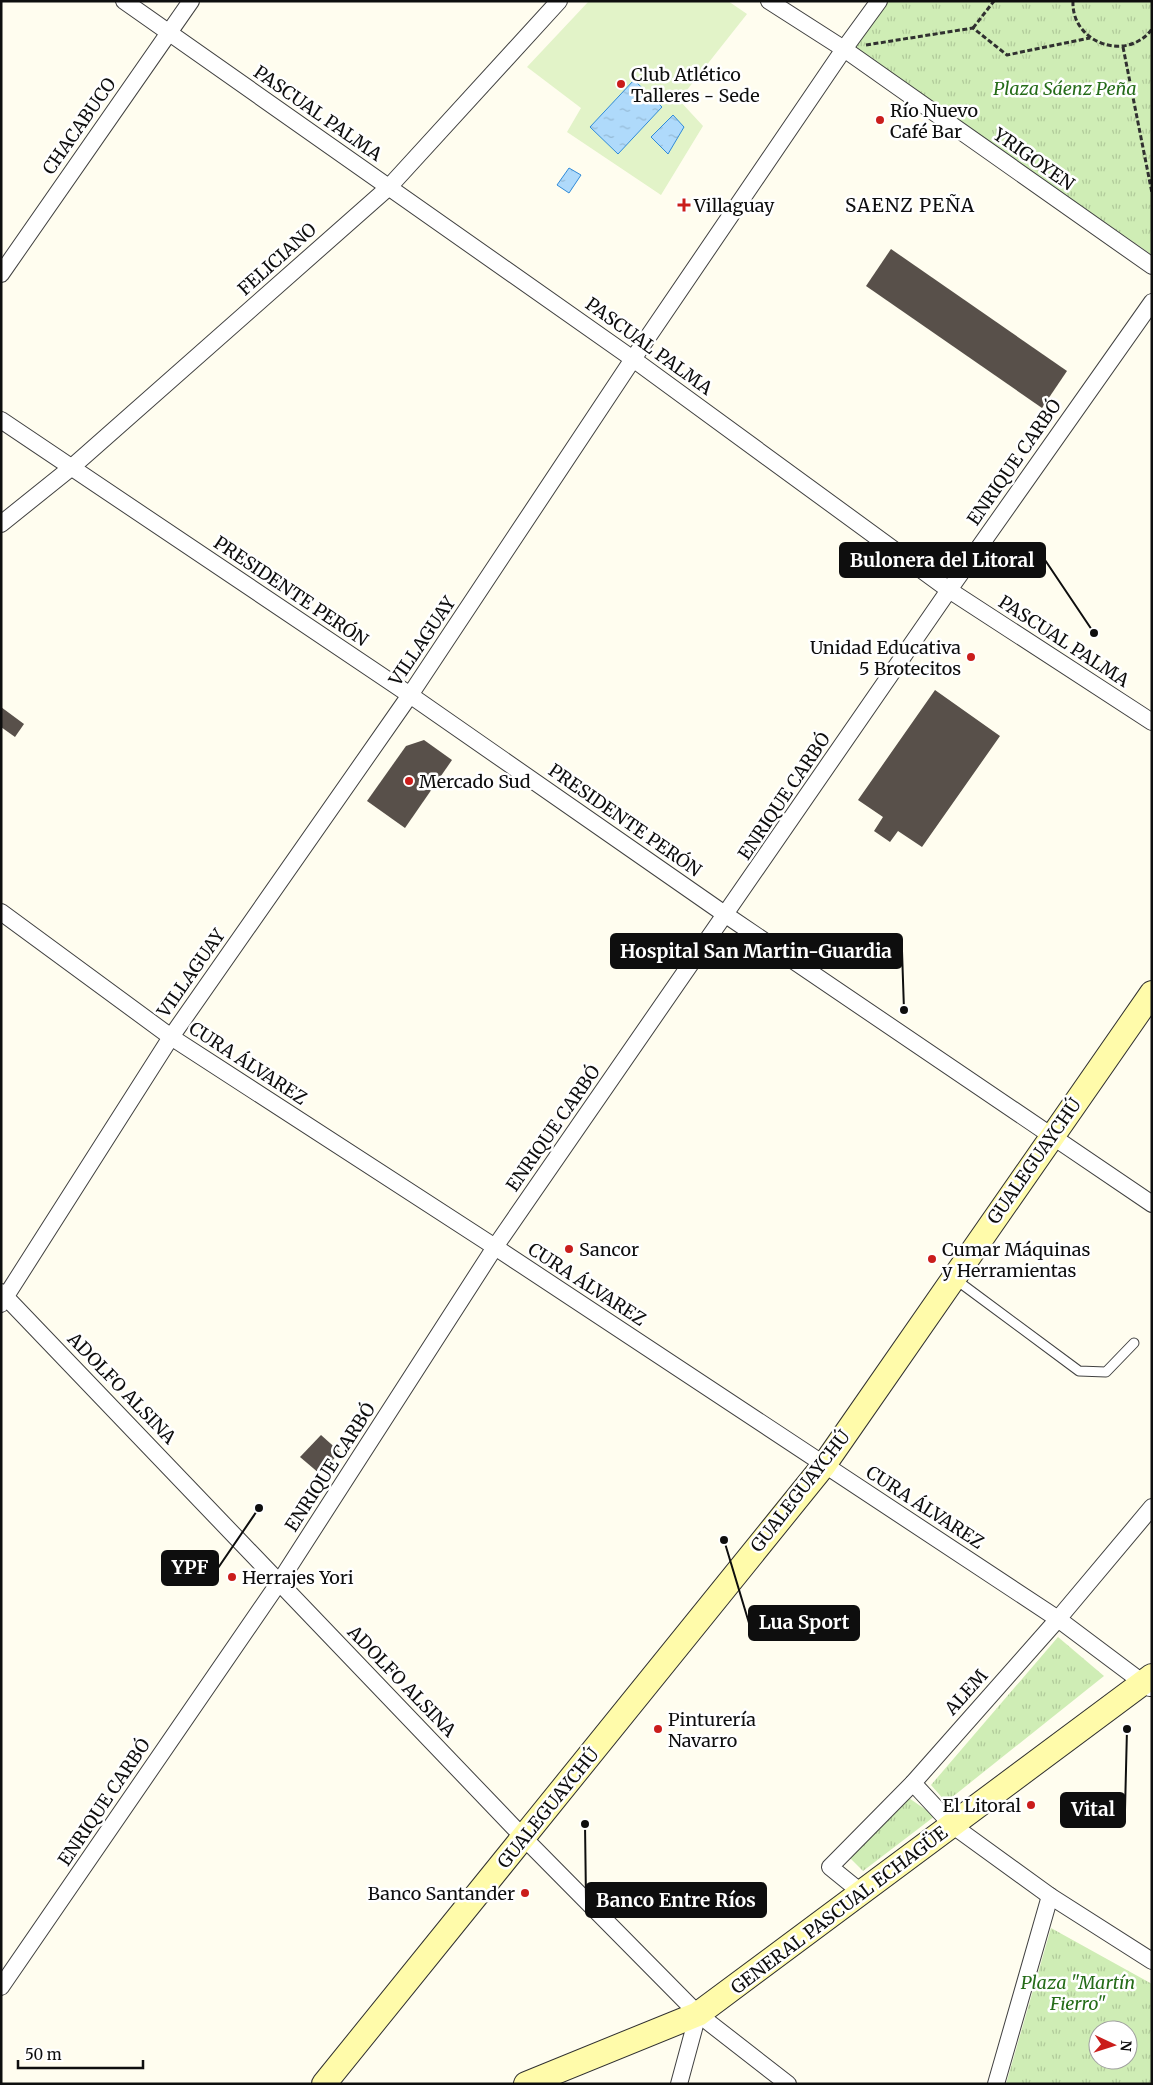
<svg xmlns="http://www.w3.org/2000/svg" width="1153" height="2085" viewBox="0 0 1153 2085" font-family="Merriweather,serif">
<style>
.park{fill:url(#park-tufts);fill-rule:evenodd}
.pitch{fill:#e2f3c8}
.water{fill:url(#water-ripples);stroke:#308bd8}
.building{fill:#58504a}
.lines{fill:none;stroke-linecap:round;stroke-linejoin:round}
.lane-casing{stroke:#414141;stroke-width:11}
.street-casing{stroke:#414141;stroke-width:18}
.secondary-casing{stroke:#303030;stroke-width:26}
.path{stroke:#303030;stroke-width:3;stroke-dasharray:5 2.5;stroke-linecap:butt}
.lane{stroke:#fff;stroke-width:9}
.street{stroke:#fff;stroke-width:16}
.secondary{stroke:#fffbaa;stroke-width:24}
.poi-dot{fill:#ca1d1b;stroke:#fff;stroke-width:2}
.labels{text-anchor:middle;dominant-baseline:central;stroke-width:5;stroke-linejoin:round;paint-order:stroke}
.poi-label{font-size:18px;fill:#0e0e0e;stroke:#fff;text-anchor:start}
.park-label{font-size:18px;font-style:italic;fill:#256c19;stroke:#fff}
.street-label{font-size:18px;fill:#0e0e0e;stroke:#fff}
.neighbourhood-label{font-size:19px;letter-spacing:1px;fill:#0e0e0e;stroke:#fff}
.leader{fill:none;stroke:#0e0e0e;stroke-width:2}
.callout-dot{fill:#0e0e0e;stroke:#fff;stroke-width:2}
.callout{fill:#0e0e0e;stroke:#0e0e0e;stroke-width:2}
.callout-label{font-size:19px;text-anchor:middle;font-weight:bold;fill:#fff}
</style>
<defs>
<pattern id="park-tufts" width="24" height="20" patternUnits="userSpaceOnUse" patternTransform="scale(1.25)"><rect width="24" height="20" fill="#cfedb5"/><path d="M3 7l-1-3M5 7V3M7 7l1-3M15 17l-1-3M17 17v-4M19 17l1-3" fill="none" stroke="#b1ca9a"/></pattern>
<pattern id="water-ripples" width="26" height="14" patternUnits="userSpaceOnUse" patternTransform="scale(1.25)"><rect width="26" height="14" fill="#afdafb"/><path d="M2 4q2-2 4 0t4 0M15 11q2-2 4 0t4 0" fill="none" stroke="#95bad6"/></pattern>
</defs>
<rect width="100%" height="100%" fill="#fffdef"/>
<!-- park -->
<g class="park">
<polygon points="886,1 1152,1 1152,255 852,47"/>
<polygon points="1058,1637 1104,1676 946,1802 931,1785"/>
<polygon points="903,1794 935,1816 863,1871 847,1855"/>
<path d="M1051,1928L1152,1984V2084H1006ZM1098,2030H1128V2060H1098Z"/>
</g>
<!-- pitch -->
<polygon class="pitch" points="589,1 728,1 747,14 679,100 703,126 661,195 567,132 581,108 527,67"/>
<!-- water -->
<g class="water">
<polygon points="634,80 662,107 618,154 590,127"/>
<polygon points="673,115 684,127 668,154 651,137"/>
<polygon points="569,168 581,175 569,193 557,185"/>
</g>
<!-- building -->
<g class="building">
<polygon points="891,249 1067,371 1042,408 866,286"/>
<polygon points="935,690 1000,736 922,847 898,831 890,842 874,831 883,817 858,800"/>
<polygon points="1,707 24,724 15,737 1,727"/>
<polygon points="424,740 452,760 405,828 367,801 406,746"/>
<polygon points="321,1435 340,1452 320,1474 300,1457"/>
</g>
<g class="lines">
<defs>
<polyline id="lane" points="955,1279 1079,1371 1106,1372 1134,1343"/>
<g id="street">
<polyline points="124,1 633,359 949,590 1152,722"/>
<polyline points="769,1 844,49 1152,266"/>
<polyline points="1,274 191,1"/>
<polyline points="1,420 410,695 726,915 1152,1204"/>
<polyline points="1,524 72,467 389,187 559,1"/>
<polyline points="1,912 171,1037 495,1247 1058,1619 1150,1688"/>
<polyline points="1,1292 524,1838 698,2014 788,2084"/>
<polyline points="1,1304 171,1037 410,695 633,359 844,49 879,1"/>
<polyline points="913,1783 952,1825 1050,1896 1152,1961"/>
<polyline points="862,1893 830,1867 913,1783 1058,1619 1152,1507"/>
<polyline points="1,1987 280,1581 495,1247 949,590 1152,302"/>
<polyline points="679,2084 698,2014"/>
<polyline points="996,2084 1050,1896"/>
</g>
<g id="secondary">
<polyline points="324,2084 824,1465 1152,993"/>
<polyline points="526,2084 698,2014 1152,1676"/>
</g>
</defs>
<!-- lane casing -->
<use href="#lane" class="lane-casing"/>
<!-- street casing -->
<use href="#street" class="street-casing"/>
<!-- secondary casing -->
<use href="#secondary" class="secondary-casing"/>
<!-- path -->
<g class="path">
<path d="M1073,1C1071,43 1127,63 1152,29"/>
<polyline points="973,28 994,1"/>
<polyline points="866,45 973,28 1007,55 1090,38"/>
<polyline points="1123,47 1152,193"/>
</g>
<!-- lane -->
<use href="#lane" class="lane"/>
<!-- street -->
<use href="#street" class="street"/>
<!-- secondary -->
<use href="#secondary" class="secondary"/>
</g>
<!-- markers -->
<g class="poi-dot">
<circle cx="621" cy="84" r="5"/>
<circle cx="880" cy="120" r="5"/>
<path d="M681.5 197.5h5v5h5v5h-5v5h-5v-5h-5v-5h5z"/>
<circle cx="971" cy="657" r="5"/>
<circle cx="409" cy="781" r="5"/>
<circle cx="569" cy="1249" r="5"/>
<circle cx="932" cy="1259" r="5"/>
<circle cx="232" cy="1577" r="5"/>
<circle cx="658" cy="1729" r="5"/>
<circle cx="1031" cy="1805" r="5"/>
<circle cx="525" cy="1893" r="5"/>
</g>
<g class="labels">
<!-- poi labels -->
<g class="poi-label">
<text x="631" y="74">Club Atlético<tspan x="631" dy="21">Talleres - Sede</tspan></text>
<text x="890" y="110">Río Nuevo<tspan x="890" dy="21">Café Bar</tspan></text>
<text x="694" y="205">Villaguay</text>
<text x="961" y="647" text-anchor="end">Unidad Educativa<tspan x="961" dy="21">5 Brotecitos</tspan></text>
<text x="419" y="781">Mercado Sud</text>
<text x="579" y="1249">Sancor</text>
<text x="942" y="1249">Cumar Máquinas<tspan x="942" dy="21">y Herramientas</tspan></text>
<text x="242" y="1577">Herrajes Yori</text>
<text x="668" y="1719">Pinturería<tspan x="668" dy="21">Navarro</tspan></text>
<text x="1021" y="1805" text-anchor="end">El Litoral</text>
<text x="515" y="1893" text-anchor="end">Banco Santander</text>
</g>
<!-- park labels -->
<g class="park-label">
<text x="1065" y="88">Plaza Sáenz Peña</text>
<text x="1078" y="1982">Plaza "Martín<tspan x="1078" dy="21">Fierro"</tspan></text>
</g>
<!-- street labels -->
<g class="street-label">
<text transform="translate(318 113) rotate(35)">PASCUAL PALMA</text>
<text transform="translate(79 126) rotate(-55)">CHACABUCO</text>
<text transform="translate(1034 159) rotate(35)">YRIGOYEN</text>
<text transform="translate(277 259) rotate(-42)">FELICIANO</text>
<text transform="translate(649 346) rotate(36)">PASCUAL PALMA</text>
<text transform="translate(1014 462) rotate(-55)">ENRIQUE CARBÓ</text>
<text transform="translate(291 591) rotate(34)">PRESIDENTE PERÓN</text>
<text transform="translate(422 641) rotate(-56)">VILLAGUAY</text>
<text transform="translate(1064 641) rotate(33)">PASCUAL PALMA</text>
<text transform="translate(784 796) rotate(-56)">ENRIQUE CARBÓ</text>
<text transform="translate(625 820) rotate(35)">PRESIDENTE PERÓN</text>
<text transform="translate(191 973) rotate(-55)">VILLAGUAY</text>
<text transform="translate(248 1063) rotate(33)">CURA ÁLVAREZ</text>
<text transform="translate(553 1128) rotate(-55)">ENRIQUE CARBÓ</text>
<text transform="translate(1034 1161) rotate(-55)">GUALEGUAYCHÚ</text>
<text transform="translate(587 1284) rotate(33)">CURA ÁLVAREZ</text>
<text transform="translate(122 1388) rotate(46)">ADOLFO ALSINA</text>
<text transform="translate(330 1467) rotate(-57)">ENRIQUE CARBÓ</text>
<text transform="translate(800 1491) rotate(-52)">GUALEGUAYCHÚ</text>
<text transform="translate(925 1507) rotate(33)">CURA ÁLVAREZ</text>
<text transform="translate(402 1681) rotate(46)">ADOLFO ALSINA</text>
<text transform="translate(966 1692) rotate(-48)">ALEM</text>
<text transform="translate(104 1802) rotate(-56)">ENRIQUE CARBÓ</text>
<text transform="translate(548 1808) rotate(-51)">GUALEGUAYCHÚ</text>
<text transform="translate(839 1910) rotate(-37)">GENERAL PASCUAL ECHAGÜE</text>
</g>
<!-- neighbourhood labels -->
<g class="neighbourhood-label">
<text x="910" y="205">SAENZ PEÑA</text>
</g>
</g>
<!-- callouts -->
<path class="leader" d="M1094 633L1045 560M904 1010L902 951M259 1508L218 1568M724 1540L749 1623M1127 1729L1125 1810M585 1824L586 1900"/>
<g class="callout-dot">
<circle cx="1094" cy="633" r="5"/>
<circle cx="904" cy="1010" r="5"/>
<circle cx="259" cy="1508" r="5"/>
<circle cx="724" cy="1540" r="5"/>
<circle cx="1127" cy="1729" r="5"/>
<circle cx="585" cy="1824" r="5"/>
</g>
<g class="callout">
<rect x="840" y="543" width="205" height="34" rx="5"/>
<rect x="611" y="934" width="291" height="34" rx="5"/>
<rect x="162" y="1551" width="56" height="34" rx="5"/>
<rect x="749" y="1606" width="110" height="34" rx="5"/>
<rect x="1061" y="1793" width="64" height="34" rx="5"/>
<rect x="586" y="1883" width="180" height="34" rx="5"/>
</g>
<g class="callout-label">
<text x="942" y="567">Bulonera del Litoral</text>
<text x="756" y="958">Hospital San Martin-Guardia</text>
<text x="190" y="1574">YPF</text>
<text x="804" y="1629">Lua Sport</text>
<text x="1093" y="1816">Vital</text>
<text x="676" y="1907">Banco Entre Ríos</text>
</g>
<!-- border -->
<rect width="1153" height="2085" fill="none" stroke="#0e0e0e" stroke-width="5"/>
<!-- north arrow -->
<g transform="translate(1113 2045) rotate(94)"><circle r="24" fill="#ffffff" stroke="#9f9f9f"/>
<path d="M0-4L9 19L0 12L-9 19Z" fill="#ca1d1b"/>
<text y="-8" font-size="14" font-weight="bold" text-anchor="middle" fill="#0e0e0e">N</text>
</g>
<!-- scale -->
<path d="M18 2060v8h125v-8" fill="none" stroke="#0e0e0e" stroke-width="2.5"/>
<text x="25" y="2060" font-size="15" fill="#0e0e0e" stroke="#ffffff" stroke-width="4" paint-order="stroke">50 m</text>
</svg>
